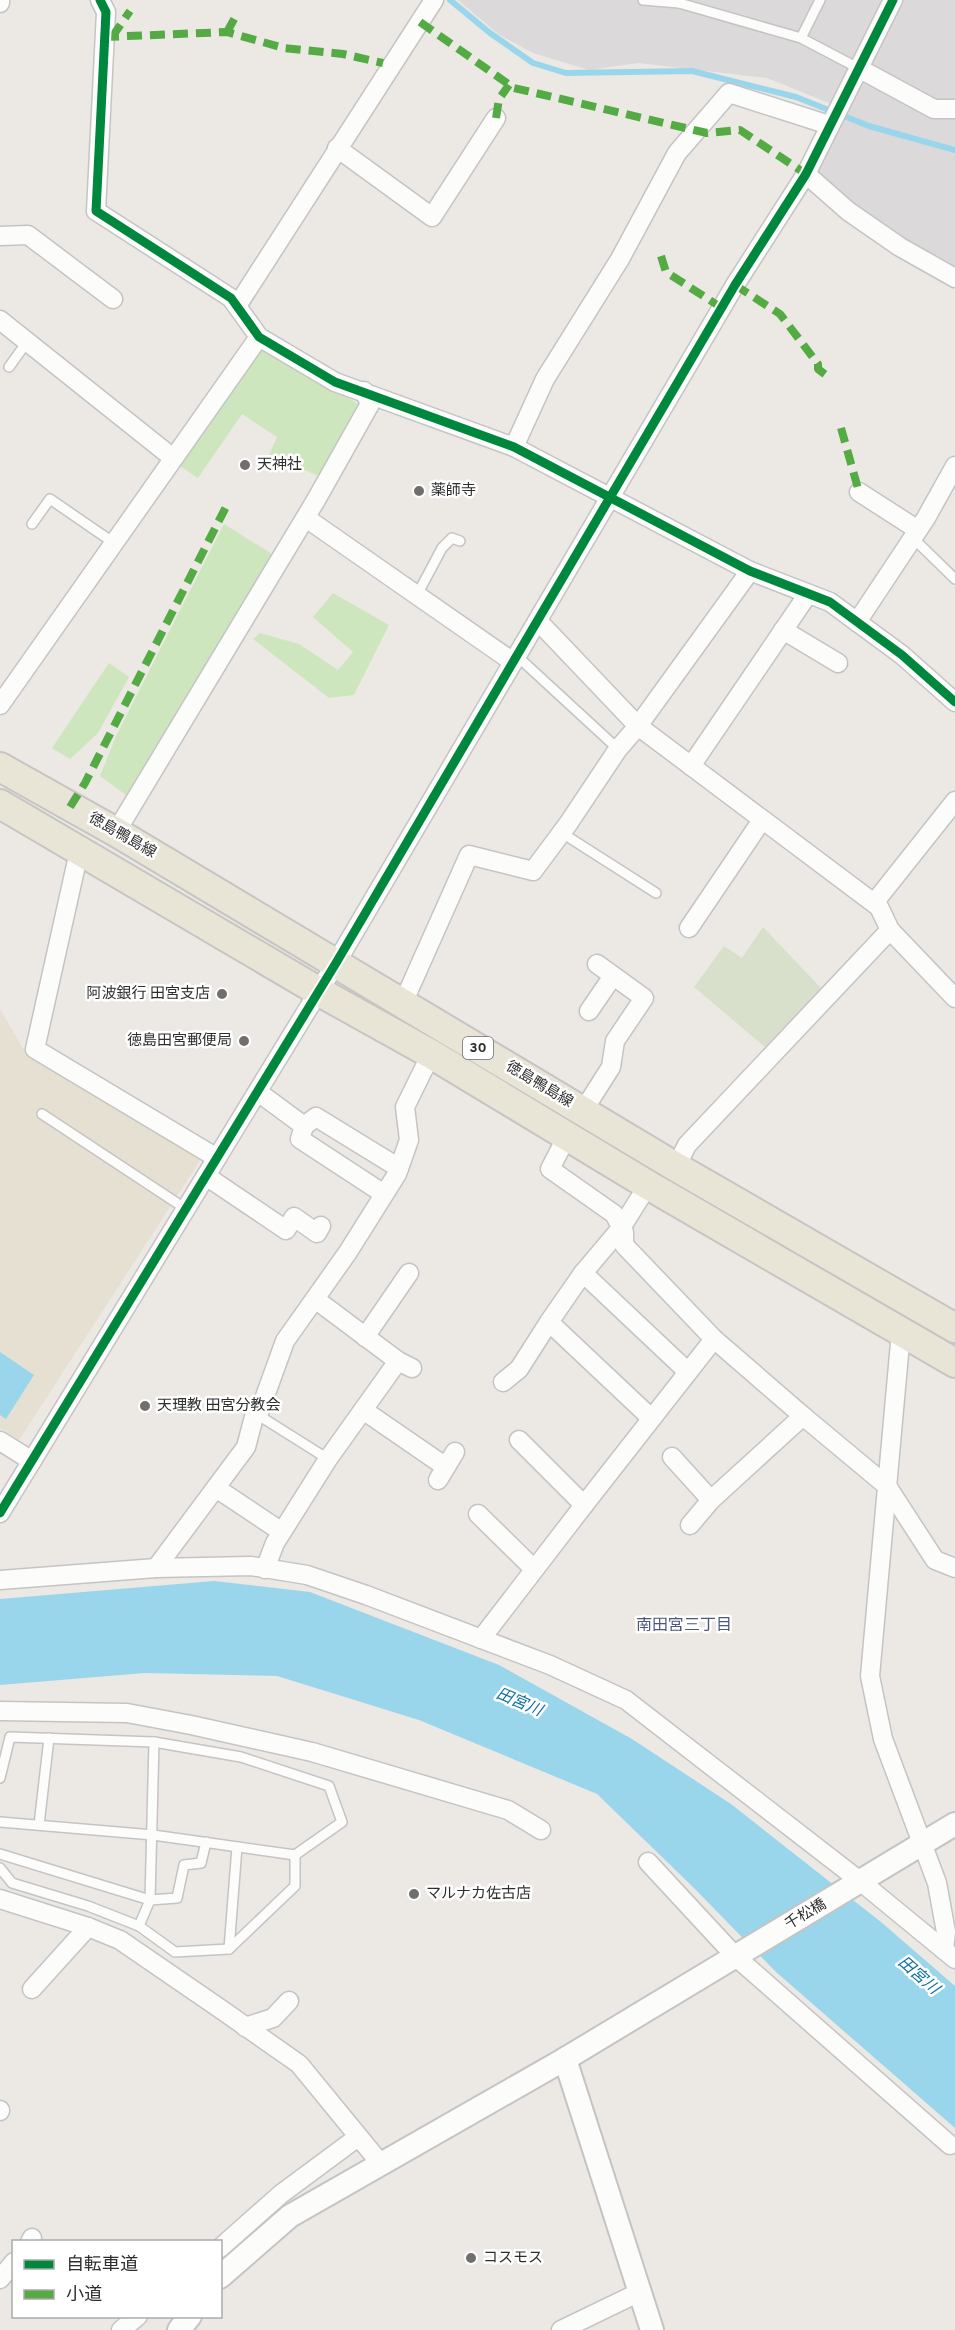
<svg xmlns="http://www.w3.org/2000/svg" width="955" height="2330" viewBox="0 0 955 2330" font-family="Overpass,'Noto Sans JP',sans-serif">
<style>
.industrial{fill:#dcd9db}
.education{fill:#e6e0d3}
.green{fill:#cee6be}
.cemetery{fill:#d8e0cc}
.water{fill:#99d6ec}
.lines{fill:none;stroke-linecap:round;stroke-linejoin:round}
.stream{stroke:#99d6ec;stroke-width:6}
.service-casing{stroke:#c5c4c5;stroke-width:12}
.minor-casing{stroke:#c5c4c5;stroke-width:21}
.tertiary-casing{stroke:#c5c4c5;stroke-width:26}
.primary-casing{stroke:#c6c5c4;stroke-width:32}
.service{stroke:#fcfcfb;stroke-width:9}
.minor{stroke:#fcfcfb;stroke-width:18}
.tertiary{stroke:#fcfcfb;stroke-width:22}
.primary{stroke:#e8e4d6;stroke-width:28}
.quiet{stroke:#54ab44;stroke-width:8;stroke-dasharray:15 8;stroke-linecap:butt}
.cycleway-casing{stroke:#fff;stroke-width:13}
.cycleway{stroke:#00873e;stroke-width:9}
.poi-dot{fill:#706f6e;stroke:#fff;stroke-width:2}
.labels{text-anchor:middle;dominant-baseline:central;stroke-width:5;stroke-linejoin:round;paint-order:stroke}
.shield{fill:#fff;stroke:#6d6d6d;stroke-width:1.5}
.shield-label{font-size:14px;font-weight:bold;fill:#2e2e2e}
.poi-label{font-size:15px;fill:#2e2e2e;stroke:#fff;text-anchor:start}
.street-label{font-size:15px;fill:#2e2e2e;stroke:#fff}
.neighbourhood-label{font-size:16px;fill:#4d5680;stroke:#fff}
.water-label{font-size:16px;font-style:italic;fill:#0d6fa3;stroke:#fff}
</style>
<rect width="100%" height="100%" fill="#ece8e4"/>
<!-- industrial -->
<polygon class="industrial" points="458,0 955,0 955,272 810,177 846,110 767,78 638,63 589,70 533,53 498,34"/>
<!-- education -->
<polygon class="education" points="0,1009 25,1052 201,1159 19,1440 0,1428"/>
<!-- green -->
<g class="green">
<polygon points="264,345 358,404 319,476 269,455 277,437 242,414 198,478 175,463"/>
<polygon points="224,524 272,554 126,795 100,776 117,734"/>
<polygon points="333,593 389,625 354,695 329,698 253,639 260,633 299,644 338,670 353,652 313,617"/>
<polygon points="109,663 129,677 98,733 70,759 52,748"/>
</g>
<!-- cemetery -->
<polygon class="cemetery" points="763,927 821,988 765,1047 694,987 724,946 742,958"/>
<!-- water -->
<g class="water">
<polygon points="0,1352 34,1375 6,1419 0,1415"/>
<polygon points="214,1581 310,1592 499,1665 632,1739 731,1804 881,1922 955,1986 955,2128 776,1972 694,1888 597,1794 419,1720 277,1676 145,1673 0,1685 0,1599"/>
</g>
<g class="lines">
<!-- stream -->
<polyline class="stream" points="450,0 490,33 533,63 566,73 692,71 796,97 869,126 955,150"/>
<defs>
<g id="service">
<polyline points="643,0 679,3"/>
<polyline points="681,0 679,3 801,38 860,69"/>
<polyline points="801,38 820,0"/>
<polyline points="9,367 27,342"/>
<polyline points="32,524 50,499 114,543"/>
<polyline points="913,538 955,579"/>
<polyline points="417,595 442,548 452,538 460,541"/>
<polyline points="517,656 618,749"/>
<polyline points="562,833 656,893"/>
<polyline points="42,1114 186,1209"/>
<polyline points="255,1413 328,1459"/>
<polyline points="154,1742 150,1900 177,1898 184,1865 201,1863 206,1842"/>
<polyline points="0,1778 10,1737 154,1742 241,1757 329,1786 342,1822 295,1855 153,1835 0,1822"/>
<polyline points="39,1825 49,1738"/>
<polyline points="0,1854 150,1900 139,1926 175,1952 229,1949 295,1886 295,1855"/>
<polyline points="0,1868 12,1883 88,1906 139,1926"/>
<polyline points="229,1949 237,1847"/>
</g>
<g id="minor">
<polyline points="100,0 106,12 96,211 231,298 259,337 335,382 514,447 750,571 830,602 902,655 955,702"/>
<polyline points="0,3 0,0"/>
<polyline points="860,69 934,109 955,109"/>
<polyline points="337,148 432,217 496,118"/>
<polyline points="806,174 848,211 900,247 955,278"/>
<polyline points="0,236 28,235 113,299"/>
<polyline points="237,306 434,0"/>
<polyline points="0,320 173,458"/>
<polyline points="514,447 545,379 620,259 677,153 729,93 829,125"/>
<polyline points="859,492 918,530"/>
<polyline points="306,518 513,662"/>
<polyline points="538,621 638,726 879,907 890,930 955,998"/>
<polyline points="857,622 926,518 955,466"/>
<polyline points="783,630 838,663"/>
<polyline points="0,705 259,337"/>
<polyline points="691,766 808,594"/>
<polyline points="116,832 316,500 370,404 364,391"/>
<polyline points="84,852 76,865 35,1049 217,1158"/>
<polyline points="874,903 955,801"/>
<polyline points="689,928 762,820"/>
<polyline points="403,1003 469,855 533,871 568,824 618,749 638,726 750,571"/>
<polyline points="589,1011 613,976"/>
<polyline points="258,1092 304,1126 300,1139 384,1194"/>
<polyline points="583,1111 611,1067 615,1041 644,998 597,964"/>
<polyline points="304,1126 316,1117 399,1168"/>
<polyline points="567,1136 550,1169 614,1214 624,1232 624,1245 714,1339 803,1416 711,1500 672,1457"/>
<polyline points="676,1167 687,1145 890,930"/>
<polyline points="206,1176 286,1230 294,1217 317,1233 321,1226"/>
<polyline points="583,1273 688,1372"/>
<polyline points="315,1299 398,1361 412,1368"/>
<polyline points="549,1322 651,1418"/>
<polyline points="901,1332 870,1676 883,1739 937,1883 946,1932 944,1950"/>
<polyline points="365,1337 409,1273"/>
<polyline points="503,1382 519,1369 549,1322 583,1273 621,1228 648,1185"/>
<polyline points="363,1410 446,1467"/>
<polyline points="803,1416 887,1486 935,1560 955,1568"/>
<polyline points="519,1440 584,1505 714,1339"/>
<polyline points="0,1441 32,1461"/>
<polyline points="438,1480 455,1452"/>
<polyline points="216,1488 282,1532"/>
<polyline points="0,1513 336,963 735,285 806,174 893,0"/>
<polyline points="478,1514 534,1569"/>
<polyline points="690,1525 711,1500"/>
<polyline points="156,1568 246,1447 255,1413 259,1413 285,1341 348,1252 397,1174 409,1140 405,1107 431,1054"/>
<polyline points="265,1569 275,1543 328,1459 398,1361"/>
<polyline points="0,1580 156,1568 251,1566 307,1575 366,1595 550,1665 626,1700 860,1881 955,1959"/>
<polyline points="481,1639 584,1505"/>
<polyline points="0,1711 127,1713 191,1725 312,1752 508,1810 541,1830"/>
<polyline points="648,1862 736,1957 950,2145"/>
<polyline points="0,1899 88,1927 120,1940 222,2010 299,2064 381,2164"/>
<polyline points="32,1989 88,1927"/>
<polyline points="245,2027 273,2018 289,2001"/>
<polyline points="0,2111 0,2110"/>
<polyline points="30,2242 32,2238"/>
<polyline points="220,2248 281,2194 358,2137"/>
<polyline points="0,2279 14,2262"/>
<polyline points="121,2330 138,2316"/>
<polyline points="561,2330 640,2292"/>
</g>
<g id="tertiary">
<polyline points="565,2059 652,2330"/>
<polyline points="220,2277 290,2216 565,2059 955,1824"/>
<polyline points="179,2330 190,2316"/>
</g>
<g id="primary">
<polyline points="0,767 116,832 676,1167 955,1328"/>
<polyline points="0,804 318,991 431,1054 648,1185 955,1363"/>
</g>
</defs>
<!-- service casing -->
<use href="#service" class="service-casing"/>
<!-- minor casing -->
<use href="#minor" class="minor-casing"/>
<!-- tertiary casing -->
<use href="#tertiary" class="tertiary-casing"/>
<!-- primary casing -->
<use href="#primary" class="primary-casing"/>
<!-- service -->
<use href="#service" class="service"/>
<!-- minor -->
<use href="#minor" class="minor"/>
<!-- tertiary -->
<use href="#tertiary" class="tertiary"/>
<!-- primary -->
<use href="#primary" class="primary"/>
<!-- quiet -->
<g class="quiet">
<polyline points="420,22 514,88 707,133 740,130 806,174"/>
<polyline points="227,32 238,12"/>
<polyline points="104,37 227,32 284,48 343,54 383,63"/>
<polyline points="112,37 130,11"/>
<polyline points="496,118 499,99 509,85"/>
<polyline points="661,256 666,272 722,308"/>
<polyline points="735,285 780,314 818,364 818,369 831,379"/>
<polyline points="841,428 859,492"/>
<polyline points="70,807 85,783 229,501"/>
</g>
<defs>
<g id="cycleway">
<polyline points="100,0 106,12 96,211 231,298 259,337 335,382 514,447 750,571 830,602 902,655 955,702"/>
<polyline points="0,1513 336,963 735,285 806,174 893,0"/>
</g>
</defs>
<!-- cycleway casing -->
<use href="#cycleway" class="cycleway-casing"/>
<!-- cycleway -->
<use href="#cycleway" class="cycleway"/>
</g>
<!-- markers -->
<g class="poi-dot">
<circle cx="245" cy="465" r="6"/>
<circle cx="419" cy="491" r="6"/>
<circle cx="222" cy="994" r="6"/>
<circle cx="244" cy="1041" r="6"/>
<circle cx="145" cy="1406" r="6"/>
<circle cx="414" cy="1894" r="6"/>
<circle cx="471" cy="2258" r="6"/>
</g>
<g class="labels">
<!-- shield labels -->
<rect class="shield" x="463" y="1037" width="30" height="22" rx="4.5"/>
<g class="shield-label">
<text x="478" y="1048">30</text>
</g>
<!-- poi labels -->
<g class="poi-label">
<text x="257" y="465">天神社</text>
<text x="431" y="491">薬師寺</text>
<text x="210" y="994" text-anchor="end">阿波銀行 田宮支店</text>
<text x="232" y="1041" text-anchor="end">徳島田宮郵便局</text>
<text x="157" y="1406">天理教 田宮分教会</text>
<text x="426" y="1894">マルナカ佐古店</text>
<text x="483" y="2258">コスモス</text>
</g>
<!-- street labels -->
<g class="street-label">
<text transform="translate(122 836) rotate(30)">徳島鴨島線</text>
<text transform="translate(539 1085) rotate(31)">徳島鴨島線</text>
<text transform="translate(806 1915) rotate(-31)">千松橋</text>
</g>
<!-- neighbourhood labels -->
<g class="neighbourhood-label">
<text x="684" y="1626">南田宮三丁目</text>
</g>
<!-- water labels -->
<g class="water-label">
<text transform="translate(519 1703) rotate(23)">田宮川</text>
<text transform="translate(918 1976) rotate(41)">田宮川</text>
</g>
</g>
<!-- legend -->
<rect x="12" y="2240" width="210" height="78" fill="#ffffff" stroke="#ababab" stroke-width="1.5"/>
<rect x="24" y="2260" width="30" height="9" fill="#00873e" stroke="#ababab" stroke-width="1.5"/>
<text x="66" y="2270" font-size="18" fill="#2e2e2e">自転車道</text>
<rect x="24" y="2290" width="30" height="9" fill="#54ab44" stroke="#ababab" stroke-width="1.5"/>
<text x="66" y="2300" font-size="18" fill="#2e2e2e">小道</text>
</svg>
